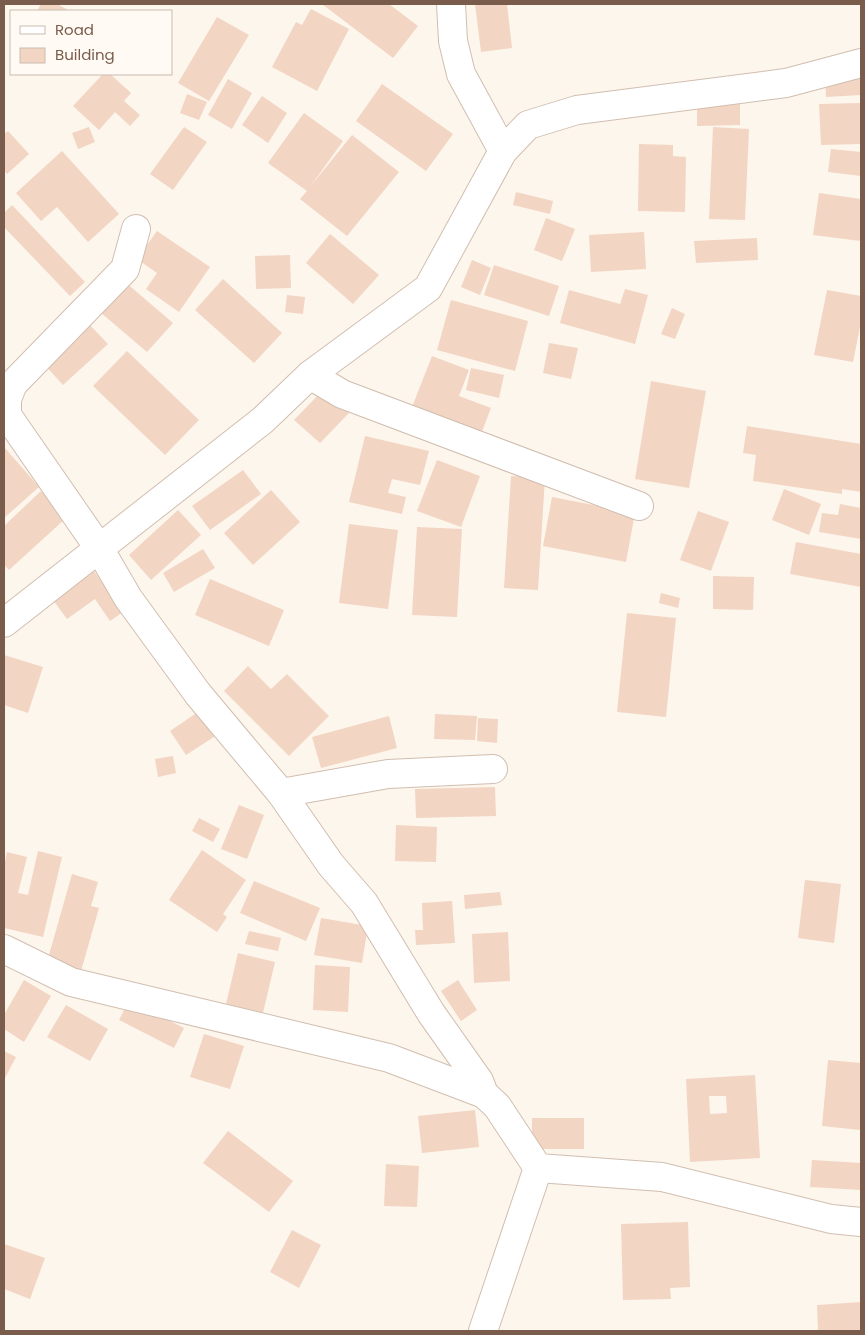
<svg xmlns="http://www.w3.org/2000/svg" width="865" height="1335" viewBox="0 0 865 1335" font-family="Poppins,sans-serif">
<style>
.building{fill:#f3d5c3;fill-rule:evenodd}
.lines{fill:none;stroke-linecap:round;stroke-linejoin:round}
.street-casing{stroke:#d1beb0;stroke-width:30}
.street{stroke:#fff;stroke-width:28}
</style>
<rect width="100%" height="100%" fill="#fdf6ec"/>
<!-- building -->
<g class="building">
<polygon points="41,4 57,4 70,11 37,11"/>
<polygon points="322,4 389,4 418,26 393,58"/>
<polygon points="475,4 507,4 512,48 481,52"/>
<polygon points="311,9 349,29 317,91 272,67 296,22 302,25"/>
<polygon points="217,17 249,35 209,101 178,83"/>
<polygon points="861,73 861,95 826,97 825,75"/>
<polygon points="103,74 110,74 131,93 124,101 140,115 130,126 115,112 99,130 73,106"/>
<polygon points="228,79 252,93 232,129 208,115"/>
<polygon points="382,84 453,134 426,171 356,121"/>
<polygon points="187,94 207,102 199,120 180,113"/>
<polygon points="262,96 287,113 268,143 242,125"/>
<polygon points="861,103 861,144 821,145 819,104"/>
<polygon points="740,104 740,125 697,126 697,105"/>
<polygon points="304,113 343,141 310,187 352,135 399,172 347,236 300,199 307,191 268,163"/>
<polygon points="89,127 95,142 78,149 72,133"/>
<polygon points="184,127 207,142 173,190 150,174"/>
<polygon points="713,127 749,129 745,220 709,219"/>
<polygon points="8,131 29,154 7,174 4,170 4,134"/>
<polygon points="639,144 673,145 673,156 686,157 685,212 638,211"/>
<polygon points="831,149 861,152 861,176 828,172"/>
<polygon points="62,151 119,214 88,242 57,207 41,221 16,193"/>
<polygon points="516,192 553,201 550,214 513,205"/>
<polygon points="819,193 861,199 861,241 813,235"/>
<polygon points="12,205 85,282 70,296 4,227 4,213"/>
<polygon points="546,218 575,229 562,261 534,250"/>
<polygon points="157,231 210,267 179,312 146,289 157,273 137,259"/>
<polygon points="644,232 646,269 591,272 589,235"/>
<polygon points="330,234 379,275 353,304 306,263"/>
<polygon points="757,238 758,260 696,263 694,241"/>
<polygon points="290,255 291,288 256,289 255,256"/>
<polygon points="472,260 491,268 480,295 461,287"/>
<polygon points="494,265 559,286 549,316 484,295"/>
<polygon points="223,279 282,333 254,363 195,310"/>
<polygon points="125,282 173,323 147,352 100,312"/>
<polygon points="625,289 648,295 635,344 560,323 569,290 620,304"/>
<polygon points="827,290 861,296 861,322 853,362 814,355"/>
<polygon points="287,295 305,297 303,314 285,312"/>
<polygon points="451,300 528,321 515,371 437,350"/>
<polygon points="672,308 685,314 675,339 661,334"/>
<polygon points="88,323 108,344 63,385 43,363"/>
<polygon points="549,343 578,348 571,379 543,373"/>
<polygon points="127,351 199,420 165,455 93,386"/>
<polygon points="432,356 469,370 459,396 491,408 481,434 412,407"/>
<polygon points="471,368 504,375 499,398 466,390"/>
<polygon points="651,381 706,391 689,488 635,479"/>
<polygon points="324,389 349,413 320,443 294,420"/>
<polygon points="747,426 861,444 861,492 842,489 842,494 753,481 756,455 743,453"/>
<polygon points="365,436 429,451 420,485 392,479 388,493 406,497 402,514 349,502"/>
<polygon points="4,447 39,487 4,518"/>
<polygon points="437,460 480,476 461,527 417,511"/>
<polygon points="243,470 261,494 210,530 192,506"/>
<polygon points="511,476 545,478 538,590 504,588"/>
<polygon points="784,489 821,504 809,535 772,520"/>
<polygon points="271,490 300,522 253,565 224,533"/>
<polygon points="41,491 66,518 9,570 4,565 4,526"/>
<polygon points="552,497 635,513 626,562 543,546"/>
<polygon points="840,504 861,508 861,539 819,532 822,513 838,515"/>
<polygon points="178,510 201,535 151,580 129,555"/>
<polygon points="698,511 729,522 711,571 680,560"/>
<polygon points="349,524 398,530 388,609 339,603"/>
<polygon points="417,527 462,529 457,617 412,615"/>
<polygon points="796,542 861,554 861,587 790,574"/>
<polygon points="203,549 215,568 174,592 163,573"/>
<polygon points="94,571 123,612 110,621 95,599 67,619 53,600"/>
<polygon points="713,576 754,577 753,610 713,609"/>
<polygon points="210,579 284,610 269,646 195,615"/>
<polygon points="661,593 680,598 678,608 659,603"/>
<polygon points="627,613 676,618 666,717 617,712"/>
<polygon points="4,655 43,667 28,713 4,705"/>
<polygon points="248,666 271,689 287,674 329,716 289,756 224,691"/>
<polygon points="204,708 220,733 186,755 170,731"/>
<polygon points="435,714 477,716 475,740 434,739"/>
<polygon points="389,716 397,748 321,768 312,737"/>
<polygon points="478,718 498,719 497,743 477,741"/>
<polygon points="173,756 176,773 158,777 155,759"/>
<polygon points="495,787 496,816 416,818 415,789"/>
<polygon points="239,805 264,815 247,859 221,849"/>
<polygon points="199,818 220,829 213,842 192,831"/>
<polygon points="396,825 437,827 436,862 395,861"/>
<polygon points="202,850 246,880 223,914 227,917 217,932 169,900"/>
<polygon points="38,851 62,857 43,937 4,928 4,866 7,852 27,857 18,893 28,895"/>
<polygon points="72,874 98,882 91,906 99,908 81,971 47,962"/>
<polygon points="805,880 841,884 834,943 798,938"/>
<polygon points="254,881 320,908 306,941 240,913"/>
<polygon points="500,892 502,905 465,909 464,895"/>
<polygon points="452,901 455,943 416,945 415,930 423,930 422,903"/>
<polygon points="321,918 368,926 362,963 314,955"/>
<polygon points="249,931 281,938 278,951 245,944"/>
<polygon points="508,932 510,981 474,983 472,934"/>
<polygon points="238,953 275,962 263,1013 226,1004"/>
<polygon points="315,965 350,967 348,1012 313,1010"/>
<polygon points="24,980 51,996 24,1042 4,1029 4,1015"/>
<polygon points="458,980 477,1010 461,1021 441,991"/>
<polygon points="129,1000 184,1028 174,1048 119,1020"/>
<polygon points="66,1005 108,1029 90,1061 47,1037"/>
<polygon points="204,1034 244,1046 230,1089 190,1077"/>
<polygon points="4,1051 16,1057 4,1080"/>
<polygon points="828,1060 861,1063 860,1130 822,1126"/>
<path d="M755,1075L760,1158L690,1162L686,1079ZM709,1096H726L727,1113L710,1114Z"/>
<polygon points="475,1110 479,1147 422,1153 418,1116"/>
<rect x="532" y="1118" width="52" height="31"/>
<polygon points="228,1131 293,1181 269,1212 203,1163"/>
<polygon points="812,1160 861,1163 861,1190 810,1187"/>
<polygon points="386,1164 419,1166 417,1207 384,1206"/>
<polygon points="688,1222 690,1287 670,1288 671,1299 623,1300 621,1224"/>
<polygon points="292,1230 321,1245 299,1288 270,1272"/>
<polygon points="4,1244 45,1258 30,1299 4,1289"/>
<polygon points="861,1302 861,1331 818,1331 817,1305"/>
</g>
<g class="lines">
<defs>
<g id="street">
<polyline points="451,4 453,41 461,74 503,151"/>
<polyline points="136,229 125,269 13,384 7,399 7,415 99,548 128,598 198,694 281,793 331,865 364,903 431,1013 479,1081 484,1094"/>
<polyline points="310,375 342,394 639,506"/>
<polyline points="4,623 263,420 310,375 428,288 503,151 528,125 577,110 786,83 861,63"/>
<polyline points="281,793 388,774 493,769"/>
<polyline points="4,949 71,982 389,1058 484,1094 497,1106 538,1168 662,1177 831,1219 861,1222"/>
<polyline points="483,1331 538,1168"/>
</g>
</defs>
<!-- street casing -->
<use href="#street" class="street-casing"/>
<!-- street -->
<use href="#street" class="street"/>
</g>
<!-- border -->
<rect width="865" height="1335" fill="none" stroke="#7a5c4d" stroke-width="10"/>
<!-- legend -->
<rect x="10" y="10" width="162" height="65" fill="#fffaf3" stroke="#cabbb1"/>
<rect x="20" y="26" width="25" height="8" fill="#ffffff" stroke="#cabbb1"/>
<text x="55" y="35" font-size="15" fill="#7a5c4d">Road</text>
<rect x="20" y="48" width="25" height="15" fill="#f3d5c3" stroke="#cabbb1"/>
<text x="55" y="60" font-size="15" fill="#7a5c4d">Building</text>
</svg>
